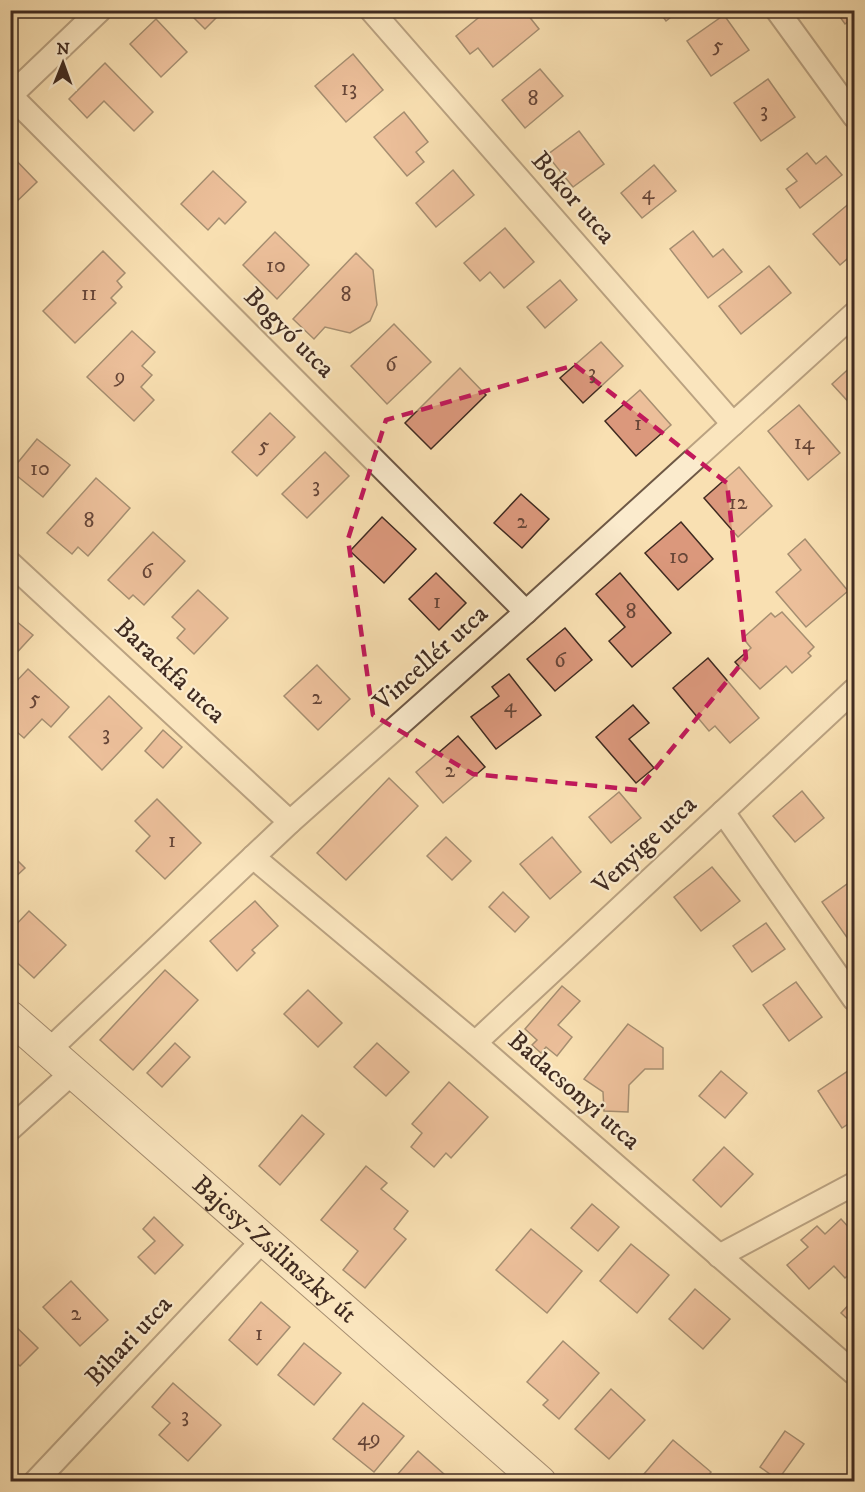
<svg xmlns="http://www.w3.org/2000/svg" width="865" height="1492" viewBox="0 0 865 1492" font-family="'IM FELL DW Pica',serif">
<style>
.building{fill:#db987c;stroke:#402b21;stroke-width:1.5}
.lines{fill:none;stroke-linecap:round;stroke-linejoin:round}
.minor-casing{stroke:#6e5845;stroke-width:26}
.secondary-casing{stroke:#402b21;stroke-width:34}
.minor{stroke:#fbebcd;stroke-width:22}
.secondary{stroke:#fbebcd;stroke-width:32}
.marked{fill:none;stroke:#c2185b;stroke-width:4.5;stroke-dasharray:12 8;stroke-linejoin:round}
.labels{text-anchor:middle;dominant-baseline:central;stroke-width:4.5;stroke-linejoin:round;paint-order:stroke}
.number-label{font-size:22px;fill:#674638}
.street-label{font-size:26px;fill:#402b21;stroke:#fbebcd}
</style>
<rect width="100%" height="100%" fill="#f9e0b2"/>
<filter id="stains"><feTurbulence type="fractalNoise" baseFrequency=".00333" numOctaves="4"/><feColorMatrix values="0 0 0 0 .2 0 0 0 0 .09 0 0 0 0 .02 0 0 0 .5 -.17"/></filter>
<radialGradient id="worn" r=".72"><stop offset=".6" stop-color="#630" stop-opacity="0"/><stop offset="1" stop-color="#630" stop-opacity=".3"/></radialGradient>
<!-- building -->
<g class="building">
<polygon points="186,10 224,10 205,29"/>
<polygon points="488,10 524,10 539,29 493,67 478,48 470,54 456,36"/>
<polygon points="658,10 680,10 666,21"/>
<polygon points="835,10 854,10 854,17 845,24"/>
<polygon points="724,15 749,50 711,76 687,41"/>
<polygon points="156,19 187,52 161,77 130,44"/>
<polygon points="353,54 383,90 346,122 315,86"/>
<polygon points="105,63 153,112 134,131 104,101 87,118 69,99"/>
<polygon points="540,69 563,96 525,128 502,100"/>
<polygon points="768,79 795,117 761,141 734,103"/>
<polygon points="404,112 428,142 416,152 424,162 407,176 374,137"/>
<polygon points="579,131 604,164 573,187 547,155"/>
<polygon points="807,153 816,164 826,156 842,175 800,208 786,189 797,181 787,169"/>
<polygon points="10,154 37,182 11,207 10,207"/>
<polygon points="654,165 676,191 642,218 621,193"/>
<polygon points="453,170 474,195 436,227 416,203"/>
<polygon points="213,171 246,202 225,224 219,218 208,230 181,204"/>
<polygon points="852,201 854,204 854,253 840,265 813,234"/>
<polygon points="505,228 534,262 504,288 490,272 480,281 464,263"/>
<polygon points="693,231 713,257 723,249 742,272 708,298 670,249"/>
<polygon points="275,232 309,265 277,299 243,265"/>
<polygon points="103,251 125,273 117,281 122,287 111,298 116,303 75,343 43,311"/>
<polygon points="356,253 373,270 377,305 370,321 350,333 325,327 314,339 293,319"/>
<polygon points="769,266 791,293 741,334 719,306"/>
<polygon points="560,280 577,300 545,328 527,307"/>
<polygon points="394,324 431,362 387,404 351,366"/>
<polygon points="132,331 155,352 142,366 152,375 141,387 154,400 134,421 87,377"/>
<polygon points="601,342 623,366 583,403 560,378"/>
<polygon points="854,364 854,408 832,384"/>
<polygon points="460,368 486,395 431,449 405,423"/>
<polygon points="640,390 671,425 636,456 605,421"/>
<polygon points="799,405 840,453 808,480 768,431"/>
<polygon points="270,413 295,437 257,476 232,452"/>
<polygon points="37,439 70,465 43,497 11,471"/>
<polygon points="325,452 349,476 307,518 282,494"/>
<polygon points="739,467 772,506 738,537 704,498"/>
<polygon points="96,478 130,508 88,556 78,547 72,554 47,533"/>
<polygon points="521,494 549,519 522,548 494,523"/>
<polygon points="382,517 416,549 384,583 350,551"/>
<polygon points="681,522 713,559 678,590 645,553"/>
<polygon points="153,532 185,561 144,605 133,595 129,599 108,580"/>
<polygon points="805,539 848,591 806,627 776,592 801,570 788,554"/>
<polygon points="436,573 466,603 439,630 409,599"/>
<polygon points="620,573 671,633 632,667 609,641 625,627 596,594"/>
<polygon points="198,590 228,618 194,654 177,638 185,629 172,617"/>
<polygon points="782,612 814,647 808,653 811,656 792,673 786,666 760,689 735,662 751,648 743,638 771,613 775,617"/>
<polygon points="10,616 33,635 10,660"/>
<polygon points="565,628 592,660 555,691 527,659"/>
<polygon points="708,658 759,718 730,743 715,726 709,731 673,688"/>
<polygon points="317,665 350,699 318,730 284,696"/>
<polygon points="28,669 69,707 51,727 42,719 24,738 10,726 10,688"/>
<polygon points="509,674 541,715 496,749 471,717 499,696 492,687"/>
<polygon points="109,696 142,728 102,770 69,737"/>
<polygon points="633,705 649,723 629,739 654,768 636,783 596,737"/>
<polygon points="163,730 182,747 163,768 145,751"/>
<polygon points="458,736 485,767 443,803 416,772"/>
<polygon points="389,778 418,806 346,880 317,853"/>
<polygon points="802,791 824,818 795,842 773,816"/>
<polygon points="619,792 641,818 611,843 589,817"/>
<polygon points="157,799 201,843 165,879 136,851 150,836 135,821"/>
<polygon points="446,837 471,861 452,880 427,856"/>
<polygon points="552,837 581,872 550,899 520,864"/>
<polygon points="10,853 25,868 10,882"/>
<polygon points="712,867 740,901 701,931 674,897"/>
<polygon points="854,879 854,934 848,939 822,902"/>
<polygon points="503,892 529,917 515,932 489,907"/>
<polygon points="255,901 278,926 252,950 255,953 237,971 210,941"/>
<polygon points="29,911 66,945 34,978 10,956 10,931"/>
<polygon points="766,923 785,949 752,972 733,946"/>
<polygon points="165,970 198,1000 133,1070 100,1040"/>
<polygon points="796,982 822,1017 789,1041 763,1005"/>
<polygon points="562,986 580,1001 558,1025 572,1037 557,1056 546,1047 541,1053 532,1045 537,1040 525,1029"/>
<polygon points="308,990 342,1023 318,1047 284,1014"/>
<polygon points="628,1024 663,1048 663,1069 645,1069 629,1085 628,1112 604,1111 603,1092 584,1079"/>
<polygon points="175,1043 190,1057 162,1087 147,1073"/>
<polygon points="377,1043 409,1072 386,1096 354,1067"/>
<polygon points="854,1067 854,1120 842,1128 818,1091"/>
<polygon points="721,1071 747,1093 725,1118 699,1096"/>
<polygon points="449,1082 488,1117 451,1158 446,1153 434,1167 411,1147 422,1133 412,1124"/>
<polygon points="302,1115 324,1134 280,1185 259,1166"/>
<polygon points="724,1147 753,1174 721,1207 693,1180"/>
<polygon points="366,1166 387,1183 381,1189 408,1211 394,1229 406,1239 365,1288 343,1270 358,1251 321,1220"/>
<polygon points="592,1204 619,1227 598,1251 571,1228"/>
<polygon points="154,1217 183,1245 155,1274 138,1257 155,1241 143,1229"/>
<polygon points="841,1219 854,1233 854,1270 845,1278 834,1266 809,1289 787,1265 808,1247 801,1240 817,1226 825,1234"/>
<polygon points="531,1229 582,1271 547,1313 496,1270"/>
<polygon points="631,1244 669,1275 637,1313 600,1281"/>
<polygon points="71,1281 108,1320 80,1346 43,1307"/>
<polygon points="695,1289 730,1319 703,1349 669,1319"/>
<polygon points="854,1299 854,1325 841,1313"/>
<polygon points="261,1302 290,1327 257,1365 229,1340"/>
<polygon points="10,1321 38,1348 20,1366 10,1357"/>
<polygon points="563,1341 599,1373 559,1419 543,1405 548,1400 527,1382"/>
<polygon points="304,1343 341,1373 314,1405 278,1375"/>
<polygon points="173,1383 221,1425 188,1461 159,1435 170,1423 152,1407"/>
<polygon points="611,1389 645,1420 609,1459 575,1429"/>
<polygon points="363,1403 404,1436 374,1472 333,1439"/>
<polygon points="785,1431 804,1444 778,1480 760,1467"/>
<polygon points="673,1440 711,1472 703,1482 653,1482 644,1474"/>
<polygon points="418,1451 453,1482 391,1482"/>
</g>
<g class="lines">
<defs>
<g id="minor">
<polyline points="371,10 733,424"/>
<polyline points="777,10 854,116"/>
<polyline points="10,95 526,612"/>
<polyline points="10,96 100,10"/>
<polyline points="10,563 290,822"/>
<polyline points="723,812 854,999"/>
<polyline points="253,857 475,1043 854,1373"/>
<polyline points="475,1043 854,690"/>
<polyline points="49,1050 290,822 526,612 854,314"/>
<polyline points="10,1129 73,1072"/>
<polyline points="719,1256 854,1184"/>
<polyline points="35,1482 264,1239"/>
</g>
<g id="secondary">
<path id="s1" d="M10,1017L540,1482"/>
</g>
</defs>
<!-- minor casing -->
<use href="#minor" class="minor-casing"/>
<!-- secondary casing -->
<use href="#secondary" class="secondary-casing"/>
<!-- minor -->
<use href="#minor" class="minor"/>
<!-- secondary -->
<use href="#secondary" class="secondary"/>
</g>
<!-- marked area -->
<path d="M0 0H865V1492H0ZM575,365L727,483L746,658L638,790L473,774L373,715L348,539L386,420Z" fill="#f9e0b2" fill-opacity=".55" fill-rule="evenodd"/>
<path class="marked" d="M575,365L727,483L746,658L638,790L473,774L373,715L348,539L386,420Z"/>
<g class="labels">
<!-- number labels -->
<g class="number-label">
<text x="718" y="45">5</text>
<text x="349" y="88">13</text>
<text x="533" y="98">8</text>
<text x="764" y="110">3</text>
<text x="648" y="192">4</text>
<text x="276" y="265">10</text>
<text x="89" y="293">11</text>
<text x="346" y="294">8</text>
<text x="391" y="364">6</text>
<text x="592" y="372">3</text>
<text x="120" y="376">9</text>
<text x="638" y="423">1</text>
<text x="804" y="442">14</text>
<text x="264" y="445">5</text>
<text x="40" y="468">10</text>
<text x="316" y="485">3</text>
<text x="738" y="502">12</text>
<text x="89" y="520">8</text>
<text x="522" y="521">2</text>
<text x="679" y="556">10</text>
<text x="147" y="571">6</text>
<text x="437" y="601">1</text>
<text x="631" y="611">8</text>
<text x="560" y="660">6</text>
<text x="317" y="697">2</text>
<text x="35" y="698">5</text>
<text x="510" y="705">4</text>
<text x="106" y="733">3</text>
<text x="450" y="770">2</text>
<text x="172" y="840">1</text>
<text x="76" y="1313">2</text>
<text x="259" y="1333">1</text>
<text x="185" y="1415">3</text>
<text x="369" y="1438">49</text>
</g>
<!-- street labels -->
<g class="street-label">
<text transform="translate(573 198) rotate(49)">Bokor utca</text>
<text transform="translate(289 333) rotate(45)">Bogyó utca</text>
<text transform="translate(431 658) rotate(-42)">Vincellér utca</text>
<text transform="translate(170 671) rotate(43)">Barackfa utca</text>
<text transform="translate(645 845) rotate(-43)">Venyige utca</text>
<text transform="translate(574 1091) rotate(41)">Badacsonyi utca</text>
<text stroke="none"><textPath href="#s1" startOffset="352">Bajcsy-Zsilinszky út</textPath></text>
<text transform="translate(129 1341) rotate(-47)">Bihari utca</text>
</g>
</g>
<!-- margin -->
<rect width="865" height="1492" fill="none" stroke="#f9e0b2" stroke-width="36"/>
<rect x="12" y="12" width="841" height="1468" fill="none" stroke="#402b21" stroke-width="3"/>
<rect x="18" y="18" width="829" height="1456" fill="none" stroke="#402b21" stroke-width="1.5"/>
<!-- north arrow -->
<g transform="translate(63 63) rotate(1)" stroke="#fbebcd" stroke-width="4.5" paint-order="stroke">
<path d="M0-4.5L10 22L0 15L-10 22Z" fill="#402b21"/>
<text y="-9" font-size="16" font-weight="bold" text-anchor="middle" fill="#402b21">N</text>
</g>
<rect width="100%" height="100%" filter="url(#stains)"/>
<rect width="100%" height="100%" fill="url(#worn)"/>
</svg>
